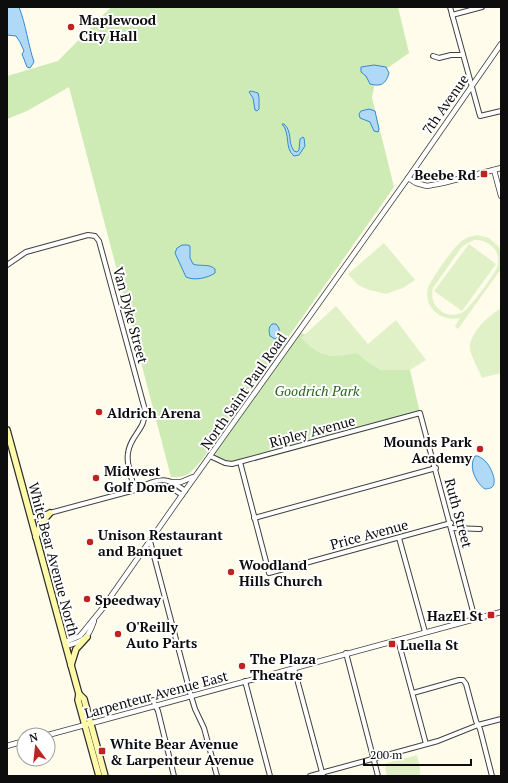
<svg xmlns="http://www.w3.org/2000/svg" width="508" height="783" viewBox="0 0 508 783" font-family="'PT Serif',serif">
<style>
.grass{fill:#ceeab5}
.pitch{fill:#e0f1c7;fill-rule:evenodd}
.water{fill:#b0d9f8;stroke:#348ad1}
.lines{fill:none;stroke-linecap:round;stroke-linejoin:round}
.minor-casing{stroke:#404040;stroke-width:6}
.tertiary-casing{stroke:#404040;stroke-width:6}
.secondary-casing{stroke:#2f2f2f;stroke-width:8}
.minor{stroke:#fff;stroke-width:4}
.tertiary{stroke:#fff;stroke-width:4.5}
.secondary{stroke:#fffaa7;stroke-width:5.5}
.poi-dot{fill:#c02221;stroke:#fff;stroke-width:1.5}
.labels{text-anchor:middle;dominant-baseline:central;stroke-width:4;stroke-linejoin:round;paint-order:stroke}
.poi-label{font-size:14px;font-weight:bold;fill:#0d0d0d;stroke:#fff;text-anchor:start}
.street-label{font-size:14px;fill:#0d0d0d;stroke:#fff}
.park-label{font-size:14px;font-style:italic;fill:#27661b;stroke:#fff}
</style>
<rect width="100%" height="100%" fill="#fffcec"/>
<!-- grass -->
<g class="grass">
<path d="M111,7H398L409,53L376,76L372,98L394,187L201,461C190,473 188,478 171,477L69,87L27,111L7,119V76L58,61Z"/>
<polygon points="298,332 357,353 381,370 410,370 420,413 240,462 225,463 210,456"/>
</g>
<!-- pitch -->
<g class="pitch">
<path d="M478,235L489,238L498,246L501,251V269L458,329L455,326L460,318C442,322 423,308 428,288C431,279 455,245 463,240C467,237 472,236 478,235ZM474,240C488,239 501,250 498,265C496,273 470,308 463,312C456,316 446,316 440,310C433,305 431,296 433,288L461,248L466,244Z"/>
<polygon points="384,243 415,280 403,288 386,294 369,290 358,285 348,274"/>
<polygon points="469,244 496,264 462,311 434,291"/>
<path d="M336,306L368,344L396,320L426,360L410,370H381L367,362L357,353C330,358 322,359 301,338Z"/>
<path d="M501,309V373L482,378C479,371 471,356 470,349C468,335 489,314 501,309Z"/>
<polygon points="417,755 420,767 420,776 387,776 385,768 387,763"/>
</g>
<!-- water -->
<g class="water">
<path d="M7,7H19C26,25 28,44 34,62L30,68L27,67L22,54L24,51L20,42L16,36L7,35Z"/>
<path d="M374,65L386,67L389,73C386,84 381,87 370,84L366,76L361,72V67Z"/>
<polygon points="251,91 258,93 259,98 259,109 257,111 255,110 253,98 249,92"/>
<polygon points="369,109 375,111 379,129 378,132 374,131 370,122 360,118 359,114 361,111"/>
<path d="M282,124H284C293,132 287,141 294,151L297,152L299,150L300,139L303,137L304,138L305,146L299,155L294,156C284,148 291,134 282,124Z"/>
<path d="M182,245H188L190,246V258L193,264C201,267 208,263 215,269V273C208,278 194,281 186,277L175,253L177,248Z"/>
<path d="M272,324H276L279,328V335L275,339L270,336C269,331 268,328 272,324Z"/>
<path d="M475,456H478C481,458 484,459 486,462C490,466 499,483 491,488C491,488 486,489 485,489C476,483 468,467 475,456Z"/>
</g>
<g class="lines">
<defs>
<g id="minor">
<polyline points="450,7 480,116 501,111"/>
<polyline points="452,15 482,7"/>
<polyline points="433,56 439,58 451,55 463,55"/>
<path d="M7,265L26,252L88,235L95,236L99,241L145,410C146,430 130,435 128,453C126,465 132,479 135,490"/>
<polyline points="210,456 225,463 232,464 420,413 475,619"/>
<polyline points="240,462 269,573 451,523"/>
<path d="M135,490C159,490 160,479 182,495"/>
<path d="M31,518L135,490C144,485 158,478 168,481C174,482 180,487 185,491"/>
<polyline points="254,518 436,468"/>
<polyline points="452,528 480,529"/>
<polyline points="399,538 425,632"/>
<polyline points="150,541 191,696 195,709 204,728 217,776"/>
<polyline points="398,640 426,744"/>
<polyline points="346,653 378,776"/>
<polyline points="294,668 323,776"/>
<polyline points="245,681 270,776"/>
<polyline points="413,693 459,680 463,680 466,684 476,721 480,729 492,776"/>
<polyline points="153,700 158,711 174,776"/>
<polyline points="310,776 438,741 478,725 501,719"/>
</g>
<g id="tertiary">
<polyline points="494,170 501,196"/>
<polyline points="408,178 416,183 427,186 443,183 501,168"/>
<polyline points="172,482 181,482 193,477"/>
<polyline points="65,642 80,636 102,609 182,495 408,178 501,44"/>
<path d="M66,646C84,641 88,639 94,621"/>
<polyline points="48,735 501,612"/>
<polyline points="7,746 24,741"/>
</g>
<g id="secondary">
<polyline points="7,430 77,687 79,694 84,699 105,776"/>
<polyline points="36,537 41,523 50,513"/>
<polyline points="71,665 76,649 87,637"/>
<polyline points="79,694 78,700 99,776"/>
</g>
</defs>
<!-- minor casing -->
<use href="#minor" class="minor-casing"/>
<!-- tertiary casing -->
<use href="#tertiary" class="tertiary-casing"/>
<!-- secondary casing -->
<use href="#secondary" class="secondary-casing"/>
<!-- minor -->
<use href="#minor" class="minor"/>
<!-- tertiary -->
<use href="#tertiary" class="tertiary"/>
<!-- secondary -->
<use href="#secondary" class="secondary"/>
</g>
<!-- markers -->
<g class="poi-dot">
<circle cx="71" cy="27" r="4"/>
<rect x="480" y="170" width="8" height="8" rx="2"/>
<circle cx="99" cy="412" r="4"/>
<circle cx="480" cy="449" r="4"/>
<circle cx="96" cy="478" r="4"/>
<circle cx="90" cy="542" r="4"/>
<circle cx="231" cy="572" r="4"/>
<circle cx="87" cy="599" r="4"/>
<rect x="487" y="611" width="8" height="8" rx="2"/>
<circle cx="118" cy="634" r="4"/>
<rect x="388" y="640" width="8" height="8" rx="2"/>
<circle cx="242" cy="666" r="4"/>
<rect x="98" y="747" width="8" height="8" rx="2"/>
</g>
<g class="labels">
<!-- poi labels -->
<g class="poi-label">
<text x="79" y="19">Maplewood<tspan x="79" dy="16">City Hall</tspan></text>
<text x="476" y="174" text-anchor="end">Beebe Rd</text>
<text x="107" y="412">Aldrich Arena</text>
<text x="472" y="441" text-anchor="end">Mounds Park<tspan x="472" dy="16">Academy</tspan></text>
<text x="104" y="470">Midwest<tspan x="104" dy="16">Golf Dome</tspan></text>
<text x="98" y="534">Unison Restaurant<tspan x="98" dy="16">and Banquet</tspan></text>
<text x="239" y="564">Woodland<tspan x="239" dy="16">Hills Church</tspan></text>
<text x="95" y="599">Speedway</text>
<text x="483" y="615" text-anchor="end">HazEl St</text>
<text x="126" y="626">O'Reilly<tspan x="126" dy="16">Auto Parts</tspan></text>
<text x="400" y="644">Luella St</text>
<text x="250" y="658">The Plaza<tspan x="250" dy="16">Theatre</tspan></text>
<text x="110" y="743">White Bear Avenue<tspan x="110" dy="16">&amp; Larpenteur Avenue</tspan></text>
</g>
<!-- street labels -->
<g class="street-label">
<text transform="translate(445 104) rotate(-55)">7th Avenue</text>
<text transform="translate(131 315) rotate(75)">Van Dyke Street</text>
<text transform="translate(243 391) rotate(-55)">North Saint Paul Road</text>
<text transform="translate(312 431) rotate(-15)">Ripley Avenue</text>
<text transform="translate(459 513) rotate(75)">Ruth Street</text>
<text transform="translate(369 534) rotate(-15)">Price Avenue</text>
<text transform="translate(54 559) rotate(75)">White Bear Avenue North</text>
<text transform="translate(156 694) rotate(-15)">Larpenteur Avenue East</text>
</g>
<!-- park labels -->
<g class="park-label">
<text x="317" y="390">Goodrich Park</text>
</g>
</g>
<!-- border -->
<rect width="508" height="783" fill="none" stroke="#0d0d0d" stroke-width="16"/>
<!-- north arrow -->
<g transform="translate(36 747) rotate(345)"><circle r="19" fill="#ffffff" stroke="#9e9e9e"/>
<path d="M0-3L7 15L0 10L-7 15Z" fill="#c02221"/>
<text y="-6" font-size="11" font-weight="bold" text-anchor="middle" fill="#0d0d0d">N</text>
</g>
<!-- scale -->
<path d="M364 759v6h107v-6" fill="none" stroke="#0d0d0d" stroke-width="2"/>
<text x="370" y="759" font-size="12" fill="#0d0d0d" stroke="#ffffff" stroke-width="3" paint-order="stroke">200 m</text>
</svg>
